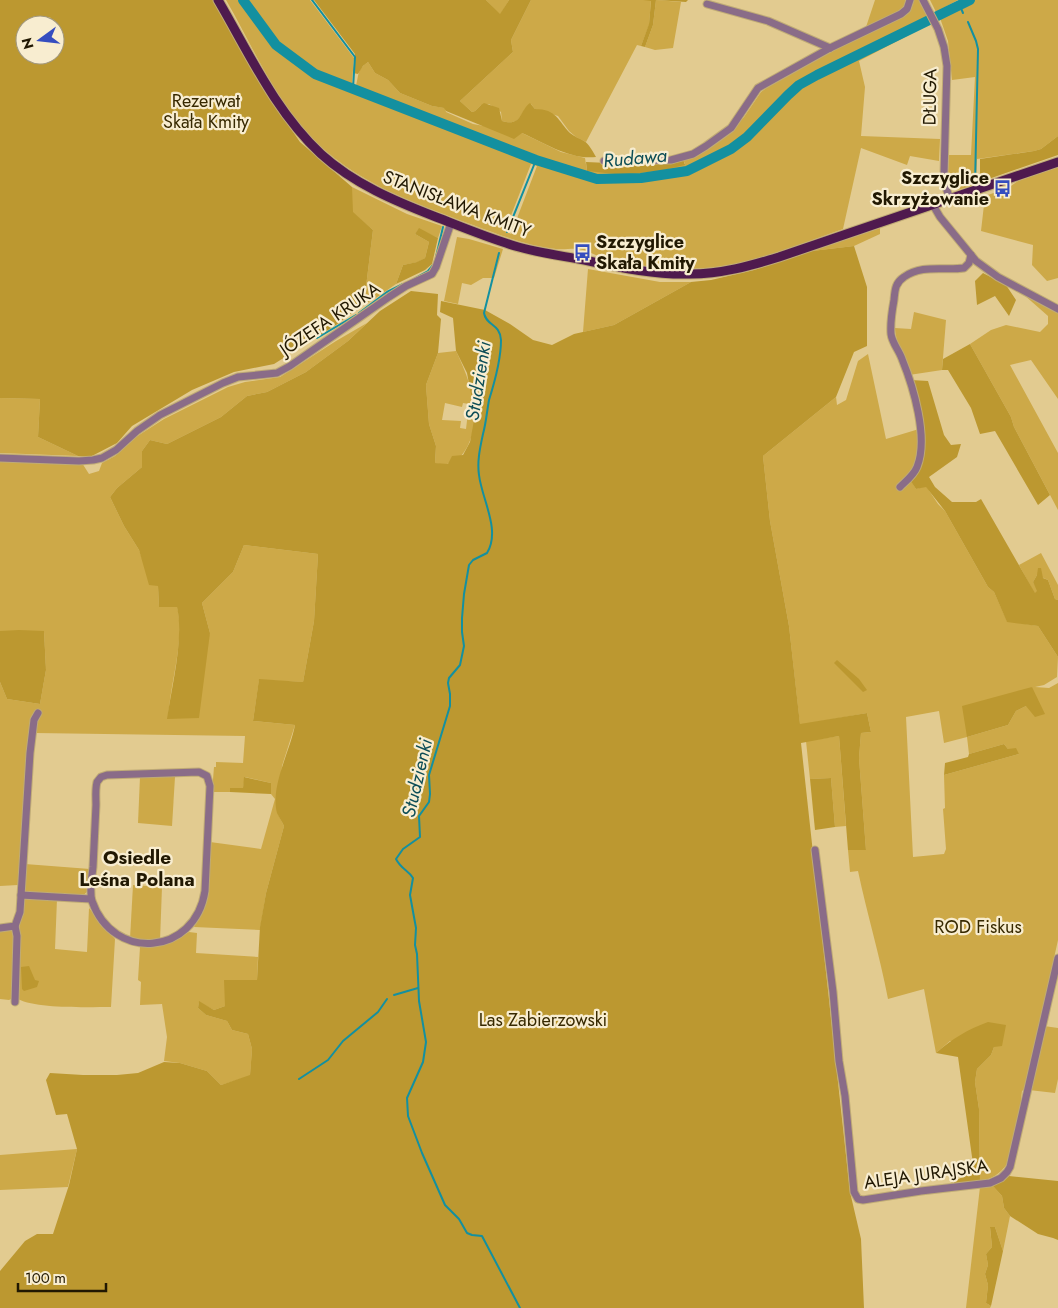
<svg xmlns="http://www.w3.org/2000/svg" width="1058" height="1308" viewBox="0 0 1058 1308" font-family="Jost,sans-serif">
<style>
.green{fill:#cda948;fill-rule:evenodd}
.forest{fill:#bc9830;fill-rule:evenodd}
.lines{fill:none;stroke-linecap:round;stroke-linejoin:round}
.stream{stroke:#1390a0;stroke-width:2}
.river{stroke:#1390a0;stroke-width:10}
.minor-casing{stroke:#bfab76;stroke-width:9}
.major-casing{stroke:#bfab76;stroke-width:11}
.minor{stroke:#8a6c88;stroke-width:7}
.major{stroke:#4f1a4e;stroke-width:9}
.labels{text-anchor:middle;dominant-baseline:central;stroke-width:4.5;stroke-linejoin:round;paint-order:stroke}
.street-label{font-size:18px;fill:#211802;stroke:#f8edd0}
.park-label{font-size:18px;fill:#372900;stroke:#f8edd0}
.poi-label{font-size:18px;font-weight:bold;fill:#211802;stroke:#f8edd0;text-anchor:end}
.water-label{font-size:19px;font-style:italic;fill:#0d4d56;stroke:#f8edd0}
.neighbourhood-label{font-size:19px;font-weight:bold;fill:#211802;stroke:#f8edd0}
</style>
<rect width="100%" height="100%" fill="#e2cb90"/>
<!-- green -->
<g class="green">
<path d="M226,0H310L354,58L352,82L356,86C359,74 357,70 368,62L375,73L388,80L400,93L432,106L445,108L446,112L473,124L522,133L561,152L585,158L587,171L685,164L683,159L731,131L744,117L761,92L777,80L806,63L903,15L912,0H920L930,24L859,61L865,87L861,136L940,139L939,161L910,156L907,165L861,148L843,229C799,244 752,265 705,268C673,271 639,267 607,259C598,257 589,251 579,249C572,248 564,250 556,249C528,246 500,235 473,225C414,203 353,182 309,135C273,96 252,45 226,0ZM531,164L537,166L511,234L505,231Z"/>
<polygon points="486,0 509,0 500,15"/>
<path d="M531,0H651L649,25L641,46L637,45L586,142L576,137L569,131L558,116L535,109L531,104C519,111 522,127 502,121L501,112L489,104L481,105L475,111L472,112L460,101L513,52L511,40Z"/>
<polygon points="656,0 681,2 673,48 655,50 645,47 653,25"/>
<polygon points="875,0 905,0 906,5 905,8 865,30"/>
<polygon points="930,0 958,0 936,12"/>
<path d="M973,0H1058V136L1041,149L1034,151L977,159L976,185L957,190C944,184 949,167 949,155H971L975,77L952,80L948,41L940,18Z"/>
<polygon points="1058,167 1058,278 1047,281 1032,265 1033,245 981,231 985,196 1008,188 1018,181"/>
<polygon points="352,187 407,214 442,226 438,238 419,229 415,234 429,242 425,258 418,262 403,265 396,284 370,302 364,303 373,230 352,212"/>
<polygon points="880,228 880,234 854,246 812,251"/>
<polygon points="457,237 469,239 503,249 494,278 483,278 471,285 462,283 458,304 444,301"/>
<polygon points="588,269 660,282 691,282 614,325 583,332"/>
<polygon points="1023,294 1058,313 1058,399 1031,360 1010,365 1058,453 1058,510 1014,427 1011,417 970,344 991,330 1006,325 1040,332 1048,324 1048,316"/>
<path d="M914,312L946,320L942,370L909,375C905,361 895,340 895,328L911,329Z"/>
<path d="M367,323L348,341L306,372L267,392L247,396L221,417L167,444L150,440L142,451V467L117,488L110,497L124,526L139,550L144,564L158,585L159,607L177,606C185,643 170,682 168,719L210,633L202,603L233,572L244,545L318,554L314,621L303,682L259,680L253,721L295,725L282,766L278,814L284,826L266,893L260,930L194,927L201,913L210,842L261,849L275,799L271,794V783L245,777L243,788H230V792H212L214,767H216V762L243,763L245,736L35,733L37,719L41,714L39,709L35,714L18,885L0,886V682L7,699L40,704L46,670L44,631H0V461L82,463L89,474L99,471L102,463L115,456L136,437L164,419L228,387L245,382L280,377L336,341Z"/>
<path d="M456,351C465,370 474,392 475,414C476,430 466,462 447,464C444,465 439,464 435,463L436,446L429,424L426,385L438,353ZM445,403L462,407L463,403L469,404L466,429L460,428L461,421L442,420Z"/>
<path d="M868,354L886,439L919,429L917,462L908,476L916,489L926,486L938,504L945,511L988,587L994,592L1007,621L1038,626L1058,657L1057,677L1044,685L1035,687L1049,688L1058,683V940L1025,1089L1022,1091L1021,1099L1023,1102L1007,1164C999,1175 992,1178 980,1182L979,1109L975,1082L977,1069L991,1055L994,1047L950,1041L936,1053L924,989L888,999C880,956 867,914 858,871L850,872L848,850H866L859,758L861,733L871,732L867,713L800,725L789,626L770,521L763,456L836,397L837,405L846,400L858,361ZM1032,687L1026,706L1016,711L1008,725L967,737ZM939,711L944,743L967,737L969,754L1004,744L1008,749L1019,754L944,775L945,808L943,809L946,849L944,854L913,857L906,717Z"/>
<polygon points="0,398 40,399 38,437 78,456 0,453"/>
<polygon points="1041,553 1058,585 1058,600 1055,599 1048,580 1037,575 1033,582 1038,591 1035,594 1019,565"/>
<polygon points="839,736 846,826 835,827 831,778 810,779 806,741"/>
<polygon points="140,777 175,777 172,826 138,823"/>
<path d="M25,864L90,869C89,879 92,891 82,896L25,892Z"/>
<polygon points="133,885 162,887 160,941 130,939"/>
<path d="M26,898L57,899L55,949L87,952L89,908L115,939L111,1007C88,1007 37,1009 18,999L16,994C17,977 17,907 26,898Z"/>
<polygon points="12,928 15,931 13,998 9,1000 0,999 0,929"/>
<path d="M189,932L197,933L196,953L258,957L257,980L225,1006L214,1010L199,1002L198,1008L206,1015L227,1021L232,1030L248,1034L252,1049L250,1076L221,1085L207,1071L180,1063L164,1061L167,1037L162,1004L140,1005L141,982L138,980L140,947C159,948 172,942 189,932Z"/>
<polygon points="1044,1026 1058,1028 1058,1079 1055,1093 1029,1090"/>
<polygon points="77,1149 68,1187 0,1190 0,1155"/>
<polygon points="992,1185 1002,1196 1004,1208 1010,1216 1003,1251 995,1227 990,1228 992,1247 986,1254 988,1265 985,1274 988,1285 986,1303 991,1306 990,1308 966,1308 980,1187"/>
</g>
<!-- forest -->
<g class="forest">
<path d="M0,0H213L278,110L300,142L352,187L353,212L373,230L364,303L336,325L274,364L234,372L192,390L132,426L117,443L90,457L78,456L38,437L40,399L0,398ZM25,25H55V55H25Z"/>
<path d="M314,0H486L500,14L509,0H531L511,40L513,52L460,101L472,112L475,111L481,105L484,103L499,108L502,121C522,127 519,111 530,103L535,109C557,109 558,121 570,133C575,137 579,138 584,141C589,144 593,152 596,157C570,160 545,143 522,133L514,139L446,111L444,108L432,106L400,93L388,80L375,73L368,62L363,66L358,74L353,73L355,54Z"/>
<polygon points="643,0 688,0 686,2 656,0 653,25 645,47 641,46 649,24 651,1"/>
<polygon points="1058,136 1058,155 980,182 980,159 1034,151 1041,149"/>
<polygon points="683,159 685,165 664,170 624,175 587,171 586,162 608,163"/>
<polygon points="419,228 438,238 432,264 425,270 396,284 403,265 417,262 425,258 429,242 415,234"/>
<path d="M854,246L867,287V346L854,352L836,397L763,456L770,521L789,626L800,724L867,713L871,732L861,733L859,758L866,850H848L839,736L801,743L850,1192L861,1239L864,1308H0V1271L25,1241L37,1234H53L69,1185L77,1149L67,1114L56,1115L46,1080L50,1073L83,1075H117L138,1073L164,1062L180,1063L207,1071L221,1085L250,1075L252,1049L248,1034L232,1030L227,1021L206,1015L198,1008L199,1001L214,1010L225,1006L224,980H257L260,927L266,893L284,826C282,822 279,817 277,813C270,786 290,752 295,725L253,721L259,679L303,682L314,621L318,554L244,545L233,572L202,603L210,633L199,718L167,719C172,685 184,639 177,607H159L158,586L149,585L139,550L124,526L110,497L117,488L142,467V451L150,440L167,444L221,417L247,396L267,392L306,372L348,341L380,311L411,291L438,294L437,315L441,319L438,353L426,385L429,424L436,446L435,463L448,464L452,456L463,455L470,442L475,415L467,373L456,351L453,318L440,312L441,301L485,310L510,324L533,340L552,345L574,334L614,325L691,282L711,280L754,270L812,251Z"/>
<polygon points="983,273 1006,285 1016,300 1009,316 995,296 977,305 975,281"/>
<polygon points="970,344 1011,417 1014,427 1050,495 1038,505 995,431 980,434 971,408 948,370 942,370 943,359"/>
<polygon points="911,380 928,381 944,435 951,445 961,444 957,457 929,477 935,487 952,502 976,502 981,499 1035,593 1037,591 1033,582 1037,575 1038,568 1041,568 1043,578 1048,580 1055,599 1058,600 1058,657 1038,626 1007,622 994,592 988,587 945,511 926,487 916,489 910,480 922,443"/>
<polygon points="19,630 44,631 46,670 40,704 7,699 0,682 0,631"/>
<polygon points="837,660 859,679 867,690 863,692 834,663"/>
<polygon points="1032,687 1045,714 1035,717 1026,706 1016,711 1008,725 967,737 962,706"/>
<polygon points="1004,744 1008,749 1016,748 1019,754 944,775 945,763 968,757 969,754"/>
<polygon points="244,777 271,783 271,794 230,792 230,788 243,788"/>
<polygon points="831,778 835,827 815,830 810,779"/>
<polygon points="29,966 35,980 39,981 37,987 24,991 22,989 21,967"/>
<path d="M988,1022L1006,1025L1002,1046L994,1047L991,1055L977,1069L975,1082L979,1109L980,1182L954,1186L951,1183L970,1173L973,1164L958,1057L936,1053C953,1038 967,1030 988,1022Z"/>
<polygon points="1009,1176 1058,1181 1058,1240 1053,1238 1038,1234 1010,1216 1004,1208 1002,1196 992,1185"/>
<polygon points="990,1227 995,1227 1003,1251 991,1306 986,1303 988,1285 985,1274 988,1265 986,1254 992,1247"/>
</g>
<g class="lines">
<!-- stream -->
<g class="stream">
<polyline points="312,0 355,57 353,88"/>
<polyline points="960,6 963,13"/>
<polyline points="968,22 976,41 978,49 975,185"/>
<polyline points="507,232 536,160"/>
<path d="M499,253L484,313C486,326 500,323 501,340C501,360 495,381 489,400C487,411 486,423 483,434C480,448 477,461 479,475C482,500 501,530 487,553L473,560L469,565L464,594L462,618V632L464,646L460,665L449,678L448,683L450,694V706L429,775L430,794L429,802L419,816L420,837L403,849L396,859C401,869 408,870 413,878L410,895L416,928L415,945L417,954L419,1001L426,1042L423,1062L407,1098L408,1116L422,1153L445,1205L459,1219L467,1233L472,1235L482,1236L520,1308"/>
<polyline points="436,257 443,227"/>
<polyline points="410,281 428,271 434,264"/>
<polyline points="359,313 387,292 403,284"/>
<polyline points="317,338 356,315"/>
<polyline points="394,995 418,988"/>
<polyline points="299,1079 328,1060 343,1041 378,1012 387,999"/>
</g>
<!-- river -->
<polyline class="river" points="243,0 276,45 315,74 536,160 597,179 641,178 687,171 731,149 747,137 788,95 799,85 817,75 970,0"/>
<defs>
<g id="minor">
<polyline points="923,0 938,29 944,47 947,66 944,174 945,185 950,199"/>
<polyline points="707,4 768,21 830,48"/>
<polyline points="604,161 671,160 693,154 706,146 731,128 758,88 830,48 901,14 907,9 910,0"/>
<polyline points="933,205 940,217 976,261 998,277 1058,309"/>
<polyline points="0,458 79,461 93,460 102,458 116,450 137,431 160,415 223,383 238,377 277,373 290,366 389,297 406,286 432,274 436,267 451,223"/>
<path d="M900,487C906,481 914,475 917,467C929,438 913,386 902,359C899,350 892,343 891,334C890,323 892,311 894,300C895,290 895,283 904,277C922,264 944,271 964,268L969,263L971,255"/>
<path d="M199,772L207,776L210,786L205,891C195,956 113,962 92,901C89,891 92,877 93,867C94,846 95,826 96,805C96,798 95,790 97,782L101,777L107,775Z"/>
<polyline points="815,850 833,992 839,1061 845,1096 854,1192 858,1199 863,1200 921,1191 990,1183 1001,1178 1007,1172 1010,1167 1058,958"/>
<polyline points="21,895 91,899"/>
<polyline points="0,928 15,926 20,912 30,753 34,720 38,713"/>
<polyline points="15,1002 17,936 15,926"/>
</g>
<path id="major" d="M218,0C249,53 275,111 321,154C354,184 395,201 436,217C462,227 488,238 515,246C539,253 564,256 589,261C622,268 656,275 690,274C721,274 750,266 779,257L1058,162"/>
</defs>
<!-- minor casing -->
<use href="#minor" class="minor-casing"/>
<!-- major casing -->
<use href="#major" class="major-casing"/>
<!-- minor -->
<use href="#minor" class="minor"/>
<!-- major -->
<use href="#major" class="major"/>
</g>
<!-- icons -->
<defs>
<symbol id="bus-bare" viewBox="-9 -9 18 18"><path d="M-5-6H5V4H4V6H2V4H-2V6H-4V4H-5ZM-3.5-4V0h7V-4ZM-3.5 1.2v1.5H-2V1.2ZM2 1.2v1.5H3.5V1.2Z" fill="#354dbf" stroke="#f8edd0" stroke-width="2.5" paint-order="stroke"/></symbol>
</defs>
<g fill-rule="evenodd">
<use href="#bus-bare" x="990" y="176" width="25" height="25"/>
<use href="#bus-bare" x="570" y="240" width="25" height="25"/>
</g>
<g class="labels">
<!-- street labels -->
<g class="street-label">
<text transform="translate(930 97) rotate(-89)">DŁUGA</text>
<text transform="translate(457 204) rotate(21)">STANISŁAWA KMITY</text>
<text transform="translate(330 319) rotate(-34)">JÓZEFA KRUKA</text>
<text transform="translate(926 1174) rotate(-8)">ALEJA JURAJSKA</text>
</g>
<!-- park labels -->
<g class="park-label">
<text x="206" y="101">Rezerwat<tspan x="206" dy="21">Skała Kmity</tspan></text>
<text x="978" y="927">ROD Fiskus</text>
<text x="543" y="1020">Las Zabierzowski</text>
</g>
<!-- poi labels -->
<g class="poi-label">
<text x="989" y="178">Szczyglice<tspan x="989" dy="21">Skrzyżowanie</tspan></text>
<text x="596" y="242" text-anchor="start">Szczyglice<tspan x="596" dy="21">Skała Kmity</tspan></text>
</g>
<!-- water labels -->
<g class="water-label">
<text transform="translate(635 158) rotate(-5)">Rudawa</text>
<text transform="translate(478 381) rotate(-81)">Studzienki</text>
<text transform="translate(417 778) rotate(-77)">Studzienki</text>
</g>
<!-- neighbourhood labels -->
<g class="neighbourhood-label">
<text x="137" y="857">Osiedle<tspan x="137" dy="22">Leśna Polana</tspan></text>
</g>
</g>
<!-- north arrow -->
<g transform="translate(40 40) rotate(255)"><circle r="24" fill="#f8edd0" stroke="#a2987e"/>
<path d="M0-4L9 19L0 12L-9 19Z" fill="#354dbf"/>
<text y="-8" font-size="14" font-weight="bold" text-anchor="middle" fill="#211802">N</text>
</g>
<!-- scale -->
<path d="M18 1283v8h88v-8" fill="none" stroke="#211802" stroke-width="2.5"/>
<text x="25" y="1283" font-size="15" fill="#211802" stroke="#f8edd0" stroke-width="4" paint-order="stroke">100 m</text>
</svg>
